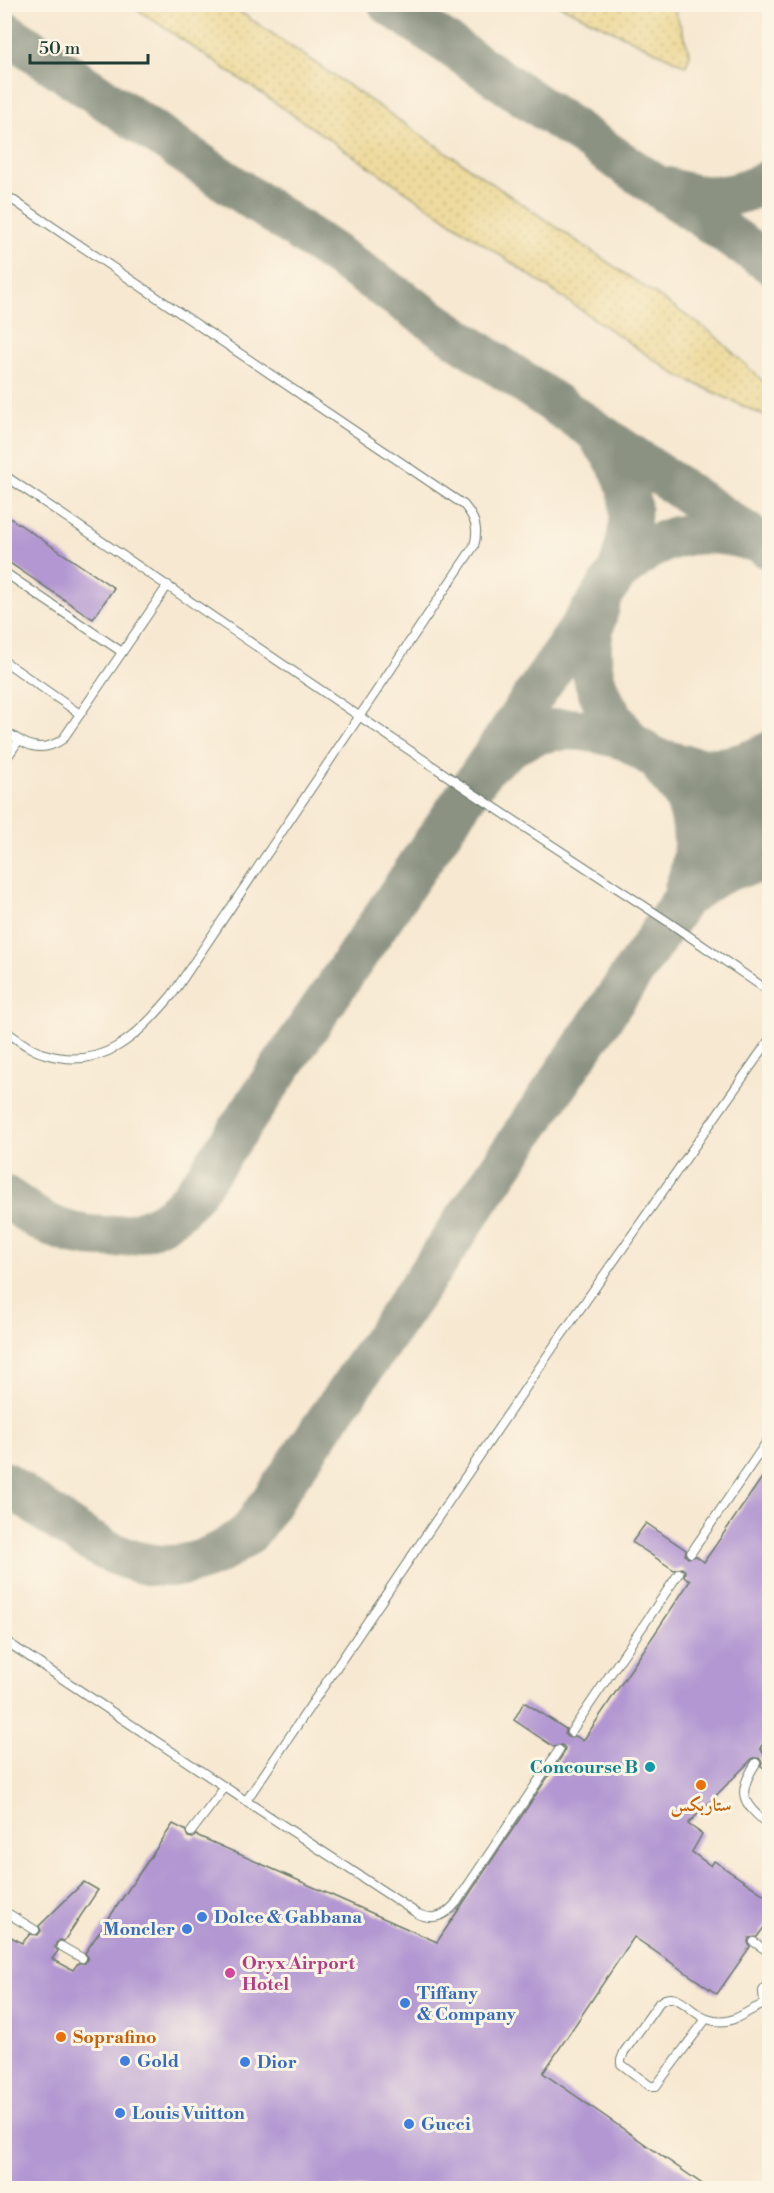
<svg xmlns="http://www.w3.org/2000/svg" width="774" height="2193" viewBox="0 0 774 2193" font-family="'Libre Bodoni',Amiri,serif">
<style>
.sand{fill:url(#sand-dots);stroke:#868c69;stroke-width:1.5}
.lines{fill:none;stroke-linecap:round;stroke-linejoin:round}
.taxiway{stroke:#8b9282;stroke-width:42}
.building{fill:#b297d2}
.service-casing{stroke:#6b796b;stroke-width:10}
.service{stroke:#fff;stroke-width:8}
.culture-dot{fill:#0f9aa8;stroke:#fcf5e5;stroke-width:2}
.food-dot{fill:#e8710a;stroke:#fcf5e5;stroke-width:2}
.shop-dot{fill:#3f7fe0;stroke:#fcf5e5;stroke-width:2}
.hotel-dot{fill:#d1479c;stroke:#fcf5e5;stroke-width:2}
.labels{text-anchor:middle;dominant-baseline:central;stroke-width:6;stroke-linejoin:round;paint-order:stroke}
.culture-label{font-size:18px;font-weight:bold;fill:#0d838f;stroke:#fcf5e5;text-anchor:end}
.food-label{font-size:18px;font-weight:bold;fill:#c56008;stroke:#fcf5e5}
.shop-label{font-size:18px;font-weight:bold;fill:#366cbe;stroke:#fcf5e5;text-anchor:start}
.hotel-label{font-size:18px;font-weight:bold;fill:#b23c85;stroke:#fcf5e5;text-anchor:start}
</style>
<defs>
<pattern id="sand-dots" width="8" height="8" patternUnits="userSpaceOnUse" patternTransform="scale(1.5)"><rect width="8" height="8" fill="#eeda9e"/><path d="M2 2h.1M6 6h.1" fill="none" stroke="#ccbc89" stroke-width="1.8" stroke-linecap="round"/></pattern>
</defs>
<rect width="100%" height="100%" fill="#fcf5e5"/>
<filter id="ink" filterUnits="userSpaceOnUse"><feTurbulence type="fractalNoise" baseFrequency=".0167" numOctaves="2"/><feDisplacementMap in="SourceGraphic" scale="12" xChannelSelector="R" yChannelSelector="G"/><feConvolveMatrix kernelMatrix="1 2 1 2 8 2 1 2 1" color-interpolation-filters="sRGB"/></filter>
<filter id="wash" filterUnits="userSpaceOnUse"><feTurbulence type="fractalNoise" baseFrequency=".008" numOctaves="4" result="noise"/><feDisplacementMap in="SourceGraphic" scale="24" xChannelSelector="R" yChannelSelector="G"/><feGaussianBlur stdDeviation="1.35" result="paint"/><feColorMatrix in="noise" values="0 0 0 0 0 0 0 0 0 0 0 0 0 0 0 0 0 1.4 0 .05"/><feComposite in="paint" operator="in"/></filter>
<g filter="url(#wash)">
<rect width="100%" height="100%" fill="#f7e8d1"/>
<!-- sand -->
<g class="sand">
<polygon points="131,5 230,5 712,333 769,387 769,418 677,375"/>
<polygon points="559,5 673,5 690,54 686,66"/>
</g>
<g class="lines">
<!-- taxiway -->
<g class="taxiway">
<polyline points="389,4 770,263"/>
<polyline points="4,31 770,549"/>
<path d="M667,188C706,201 733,200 770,180"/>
<path d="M601,440C638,484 636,520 618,572C628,565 638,556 648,549C679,530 716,530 750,540"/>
<polyline points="607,726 770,836"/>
<path d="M494,760C501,754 509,747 517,743C554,721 592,729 630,741C595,698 580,662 599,607"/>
<path d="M666,761C705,772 733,772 770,752"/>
<path d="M663,768C669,776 676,783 681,791C698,820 697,859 685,889"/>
<path d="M692,893C717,871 737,866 770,861"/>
<path d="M4,1196C17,1204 30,1215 43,1222C84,1243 133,1243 171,1216C186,1205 197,1189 208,1174L618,572"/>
<path d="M4,1482C84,1537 156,1610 250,1532L435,1264L770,771"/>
</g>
</g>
<g id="blocks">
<!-- building -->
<g class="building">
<polygon points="4,514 114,588 93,619 4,559"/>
<polygon points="770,1466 770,1734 760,1748 763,1753 770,1753 770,1772 761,1766 762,1762 759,1758 753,1758 688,1824 702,1834 692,1852 711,1866 714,1861 770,1899 770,1919 757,1937 749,1938 748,1942 750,1947 717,1994 634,1937 543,2073 708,2188 4,2188 4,1933 22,1943 30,1934 38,1935 41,1931 39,1926 84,1882 98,1890 64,1941 60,1940 56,1943 55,1947 58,1951 52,1959 73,1970 78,1963 85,1963 88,1957 85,1953 173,1824 185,1830 188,1837 193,1838 196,1835 437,1942 564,1753 565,1748 562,1745 554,1747 514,1720 524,1702 566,1729 565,1734 568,1737 576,1736 583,1741 690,1581 684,1576 685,1571 682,1568 674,1570 632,1542 646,1523 686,1550 685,1555 688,1558 696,1556 704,1562"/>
</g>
</g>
</g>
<g filter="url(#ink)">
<use href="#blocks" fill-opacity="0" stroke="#6b796b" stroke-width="1.5"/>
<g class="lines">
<defs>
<g id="service">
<path d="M4,194L464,505C475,518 479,529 474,546L172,995C138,1035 103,1072 45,1054C30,1050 17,1039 4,1030"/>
<polyline points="4,475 468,790 667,921 770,992"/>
<polyline points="4,572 122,652"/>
<polyline points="4,661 80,714"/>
<path d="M4,730C25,745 40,755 63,739L168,585"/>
<polyline points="4,762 19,740"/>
<polyline points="691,1553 770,1437"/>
<polyline points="4,1640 246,1801 554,1346 770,1039"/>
<polyline points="571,1732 679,1573"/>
<polyline points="766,1748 770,1743"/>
<path d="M756,1763C735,1796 743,1802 770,1827"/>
<path d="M246,1801L418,1914C434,1921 445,1916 456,1903L559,1750"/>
<polyline points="191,1832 225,1787"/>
<polyline points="4,1911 35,1930"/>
<polyline points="754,1942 770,1953"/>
<polyline points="61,1946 82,1958"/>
<polyline points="764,2004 763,1991 770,1980"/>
<path d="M706,2019L656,2086H650L621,2064V2060L624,2052L659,2003C676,1987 691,2014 707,2019C736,2029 747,2006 770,2003"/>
</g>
</defs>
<!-- service casing -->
<use href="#service" class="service-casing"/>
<!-- service -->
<use href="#service" class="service"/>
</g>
</g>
<!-- markers -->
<circle class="culture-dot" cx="650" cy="1767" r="6"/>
<g class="food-dot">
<circle cx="701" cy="1785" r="6"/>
<circle cx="61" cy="2037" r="6"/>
</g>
<g class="shop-dot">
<circle cx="202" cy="1917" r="6"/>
<circle cx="187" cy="1929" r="6"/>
<circle cx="405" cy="2003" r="6"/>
<circle cx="125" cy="2061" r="6"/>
<circle cx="245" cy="2062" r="6"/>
<circle cx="120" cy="2113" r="6"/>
<circle cx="409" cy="2124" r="6"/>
</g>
<circle class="hotel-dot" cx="230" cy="1973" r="6"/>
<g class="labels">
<!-- culture labels -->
<g class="culture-label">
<text x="638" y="1767">Concourse B</text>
</g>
<!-- food labels -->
<g class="food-label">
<text x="701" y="1805">ستاربكس</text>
<text x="73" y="2037" text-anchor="start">Soprafino</text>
</g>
<!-- shop labels -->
<g class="shop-label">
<text x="214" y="1917">Dolce &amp; Gabbana</text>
<text x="175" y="1929" text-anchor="end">Moncler</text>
<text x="417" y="1993">Tiffany<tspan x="417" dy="21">&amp; Company</tspan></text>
<text x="137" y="2061">Gold</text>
<text x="257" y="2062">Dior</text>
<text x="132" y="2113">Louis Vuitton</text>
<text x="421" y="2124">Gucci</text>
</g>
<!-- hotel labels -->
<g class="hotel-label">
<text x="242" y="1963">Oryx Airport<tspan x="242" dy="21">Hotel</tspan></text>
</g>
</g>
<!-- margin -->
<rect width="774" height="2193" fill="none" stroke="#fcf5e5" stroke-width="24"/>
<!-- scale -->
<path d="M30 54v9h118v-9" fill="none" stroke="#1f3d34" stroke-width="3"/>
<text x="39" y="54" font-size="18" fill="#1f3d34" stroke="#fcf5e5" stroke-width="4.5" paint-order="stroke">50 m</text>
</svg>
